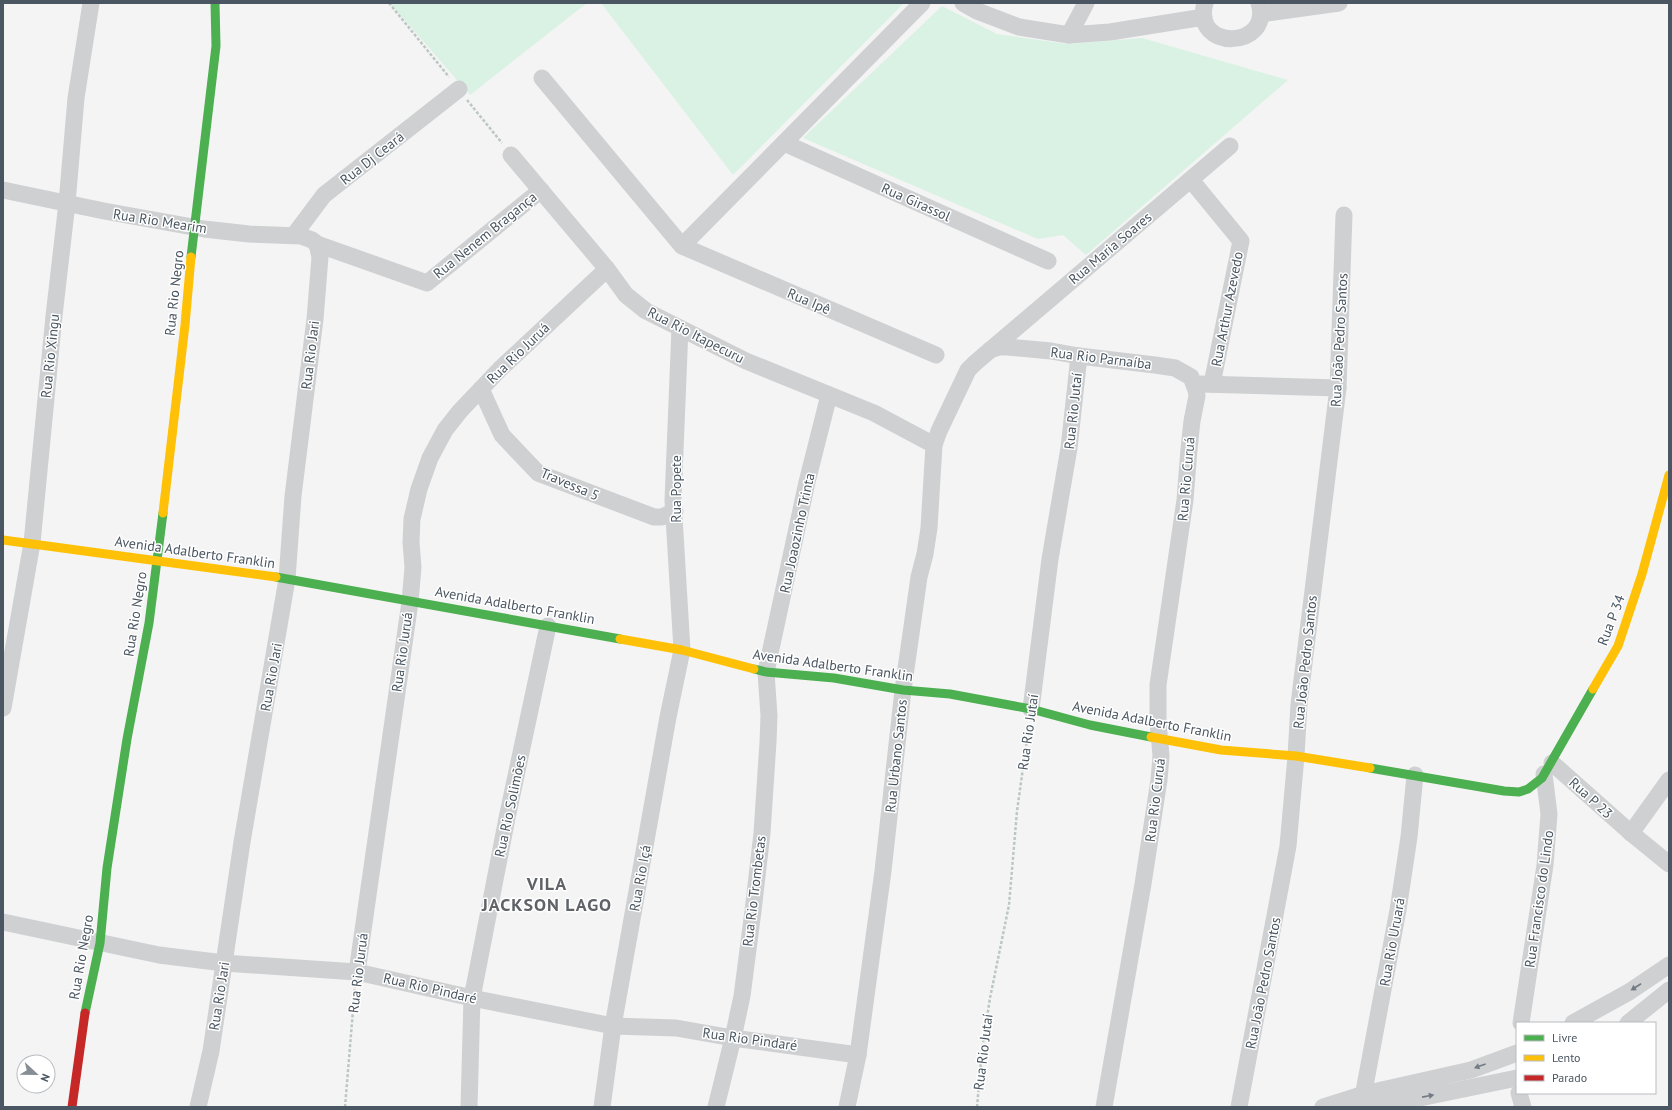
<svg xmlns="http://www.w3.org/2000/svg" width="1672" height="1110" viewBox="0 0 1672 1110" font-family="'PT Sans',sans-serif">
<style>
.green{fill:#d9f2e3}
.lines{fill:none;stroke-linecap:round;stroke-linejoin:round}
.path{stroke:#bcc7c4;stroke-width:2.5;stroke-dasharray:3 2;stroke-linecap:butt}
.street{stroke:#ced0d2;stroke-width:17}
.fast{stroke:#4caf50;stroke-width:9}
.slow{stroke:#ffc107;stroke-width:9}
.jam{stroke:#c62828;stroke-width:9}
.oneway{fill:#727b83}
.labels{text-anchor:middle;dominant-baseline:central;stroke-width:3;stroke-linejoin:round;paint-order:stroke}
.street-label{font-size:14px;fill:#4a5661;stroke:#fff}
.district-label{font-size:18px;font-weight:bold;letter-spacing:1px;fill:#5f6368;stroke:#fff}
</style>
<rect width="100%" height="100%" fill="#f4f4f4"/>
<!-- green -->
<g class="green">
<polygon points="390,3 587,3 470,95"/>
<polygon points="601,3 904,3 733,175"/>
<polygon points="942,6 997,34 1067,44 1142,38 1288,80 1086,255 1063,235 1038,239 803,138"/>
</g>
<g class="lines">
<!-- path -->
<g class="path">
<polyline points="389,3 449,77"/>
<polyline points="467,100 502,143"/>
<polyline points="345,1107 355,986"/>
<polyline points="977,1107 982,1050 990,998 1009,905 1017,811 1029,725"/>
</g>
<!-- street -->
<g class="street">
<polyline points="963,3 977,11 1019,27 1069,35 1110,32 1204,17"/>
<path d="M1205,3C1191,51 1273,50 1259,3"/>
<polyline points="1261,14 1339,3"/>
<polyline points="1069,35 1086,3"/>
<polyline points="542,78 682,246 936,355"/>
<polyline points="784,143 1048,261"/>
<polyline points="511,155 607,269 626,295 646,311 746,361 874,413 934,445"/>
<polyline points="1191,180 1241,241 1212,384"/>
<polyline points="3,190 104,211 204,229 249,234 301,236 312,240 317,244 427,283 541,190"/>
<polyline points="294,235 324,195 459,89"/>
<polyline points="682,246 922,3"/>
<polyline points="990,350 999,347 1007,347 1051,351 1079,356 1155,365 1175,368 1191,377 1196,390 1197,396 1192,421 1189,449 1185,500 1158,685 1158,722 1161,756 1159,780 1143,884 1104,1107"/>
<polyline points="1201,384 1338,388"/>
<polyline points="481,389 502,435 538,473 654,517 662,517 675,511"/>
<polyline points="3,708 32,543 54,316 67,203 76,98 91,3"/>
<polyline points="1031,709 1050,559 1069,448 1079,356"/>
<polyline points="1552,763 1631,833 1669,864"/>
<polyline points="1631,833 1669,780"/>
<polyline points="3,922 159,955 224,963 357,972 472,998 613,1026 676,1028 733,1038 858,1055"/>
<polyline points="357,972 410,602 413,567 411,542 412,519 419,489 430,458 445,430 460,411 500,369 607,269"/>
<polyline points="1521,1023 1545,865 1549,814 1544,774"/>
<polyline points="1573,1023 1629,992 1669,965"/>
<polyline points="1628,1023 1669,990"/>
<polyline points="1519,1093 1523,1107"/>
<polyline points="198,1107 211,1051 242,842 287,579 293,496 315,319 320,257 317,244"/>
<polyline points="469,1107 472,998 507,818 548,626"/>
<polyline points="602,1107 613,1026 668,717 682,650 673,500 680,328"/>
<polyline points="716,1107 733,1038 742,996 753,911 762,833 768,742 769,716 766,672 807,482 829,395"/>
<polyline points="847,1107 858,1055 883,871 903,690 919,577 925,554 929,528 934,445 939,431 968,370 975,363 1230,146"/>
<polyline points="1239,1107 1288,846 1296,756 1299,704 1338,388 1344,215"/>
<polyline points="1323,1107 1364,1094 1471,1070 1517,1053"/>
<polyline points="1361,1107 1398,910 1409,837 1415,775"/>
<polyline points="1376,1107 1517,1078"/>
</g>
<!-- fast -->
<g class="fast">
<polyline points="191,257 216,46 215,3"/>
<polyline points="276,577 620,639"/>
<polyline points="754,669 766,672 834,678 903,690 950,694 1031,709 1090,725 1151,737"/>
<polyline points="1370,768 1504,791 1519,792 1528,789 1542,778 1593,689"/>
<polyline points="85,1013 100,943 107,868 127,739 149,623 163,513"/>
</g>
<!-- slow -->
<g class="slow">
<polyline points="163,513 185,325 191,257"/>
<polyline points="3,540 276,577"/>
<polyline points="620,639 682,650 754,669"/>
<polyline points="1593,689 1618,646 1642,574 1669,475"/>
<polyline points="1151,737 1221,750 1296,756 1370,768"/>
</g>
<!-- jam -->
<polyline class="jam" points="72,1107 85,1013"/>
</g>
<!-- one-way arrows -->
<defs><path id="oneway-solid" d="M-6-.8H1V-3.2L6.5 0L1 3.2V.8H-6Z"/></defs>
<g class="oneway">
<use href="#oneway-solid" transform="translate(1636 987) rotate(147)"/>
<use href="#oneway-solid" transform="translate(1480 1066) rotate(160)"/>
<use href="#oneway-solid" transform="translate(1428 1096) rotate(-11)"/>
</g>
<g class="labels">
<!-- street labels -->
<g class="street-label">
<text transform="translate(372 158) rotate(-38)">Rua Dj Ceará</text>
<text transform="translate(916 202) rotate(24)">Rua Girassol</text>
<text transform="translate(160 221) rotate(9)">Rua Rio Mearim</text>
<text transform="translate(485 235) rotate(-39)">Rua Nenem Bragança</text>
<text transform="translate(1110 248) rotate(-40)">Rua Maria Soares</text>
<text transform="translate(174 293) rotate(-84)">Rua Rio Negro</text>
<text transform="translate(809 301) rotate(23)">Rua Ipê</text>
<text transform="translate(1227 309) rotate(-79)">Rua Arthur Azevedo</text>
<text transform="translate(696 335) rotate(27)">Rua Rio Itapecuru</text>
<text transform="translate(1339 340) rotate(-87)">Rua João Pedro Santos</text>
<text transform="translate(518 353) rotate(-44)">Rua Rio Juruá</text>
<text transform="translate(310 355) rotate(-83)">Rua Rio Jari</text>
<text transform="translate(50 356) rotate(-84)">Rua Rio Xingu</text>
<text transform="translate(1101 358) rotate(7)">Rua Rio Parnaíba</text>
<text transform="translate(1073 411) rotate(-84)">Rua Rio Jutaí</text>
<text transform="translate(1186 479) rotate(-85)">Rua Rio Curuá</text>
<text transform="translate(570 484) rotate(23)">Travessa 5</text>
<text transform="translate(676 489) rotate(-90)">Rua Popete</text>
<text transform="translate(797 533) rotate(-78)">Rua Joaozinho Trinta</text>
<text transform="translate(195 552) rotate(8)">Avenida Adalberto Franklin</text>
<text transform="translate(515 605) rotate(10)">Avenida Adalberto Franklin</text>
<text transform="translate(135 614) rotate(-81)">Rua Rio Negro</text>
<text transform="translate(1611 620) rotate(-69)">Rua P 34</text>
<text transform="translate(402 652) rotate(-82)">Rua Rio Juruá</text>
<text transform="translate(1305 662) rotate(-84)">Rua João Pedro Santos</text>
<text transform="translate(833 665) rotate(8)">Avenida Adalberto Franklin</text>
<text transform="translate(271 677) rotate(-80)">Rua Rio Jari</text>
<text transform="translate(1152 721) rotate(11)">Avenida Adalberto Franklin</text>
<text transform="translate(1028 732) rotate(-82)">Rua Rio Jutaí</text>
<text transform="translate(896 756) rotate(-84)">Rua Urbano Santos</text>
<text transform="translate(1591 798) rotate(42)">Rua P 23</text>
<text transform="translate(1155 800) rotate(-83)">Rua Rio Curuá</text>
<text transform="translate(510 806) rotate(-78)">Rua Rio Solimões</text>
<text transform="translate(640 878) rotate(-80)">Rua Rio Içá</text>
<text transform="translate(754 891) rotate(-83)">Rua Rio Trombetas</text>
<text transform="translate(1539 899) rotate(-82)">Rua Francisco do Lindo</text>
<text transform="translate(1392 942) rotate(-80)">Rua Rio Uruará</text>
<text transform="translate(81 957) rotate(-80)">Rua Rio Negro</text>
<text transform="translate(358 973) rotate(-83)">Rua Rio Juruá</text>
<text transform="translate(1263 983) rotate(-79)">Rua João Pedro Santos</text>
<text transform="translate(430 988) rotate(13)">Rua Rio Pindaré</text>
<text transform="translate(219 996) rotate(-81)">Rua Rio Jari</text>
<text transform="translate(750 1039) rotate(8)">Rua Rio Pindaré</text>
<text transform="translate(983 1052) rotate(-83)">Rua Rio Jutaí</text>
</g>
<!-- district labels -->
<g class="district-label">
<text x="547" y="883">VILA<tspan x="547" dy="21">JACKSON LAGO</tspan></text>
</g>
</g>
<!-- border -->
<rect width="1672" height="1110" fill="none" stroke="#4a5661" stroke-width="8"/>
<!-- legend -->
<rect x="1516" y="1022" width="140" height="72" fill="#ffffff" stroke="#b7bbc0"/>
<rect x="1524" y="1035" width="20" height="6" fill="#4caf50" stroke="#b7bbc0"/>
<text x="1552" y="1042" font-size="12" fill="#4a5661">Livre</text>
<rect x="1524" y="1055" width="20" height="6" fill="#ffc107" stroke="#b7bbc0"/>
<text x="1552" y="1062" font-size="12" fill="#4a5661">Lento</text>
<rect x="1524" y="1075" width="20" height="6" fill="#c62828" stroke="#b7bbc0"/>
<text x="1552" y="1082" font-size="12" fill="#4a5661">Parado</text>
<!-- north arrow -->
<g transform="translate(36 1074) rotate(112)"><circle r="19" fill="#ffffff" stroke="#b7bbc0"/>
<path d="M0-3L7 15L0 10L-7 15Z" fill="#868d94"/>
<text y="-6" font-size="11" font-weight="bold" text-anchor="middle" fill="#4a5661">N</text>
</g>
</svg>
